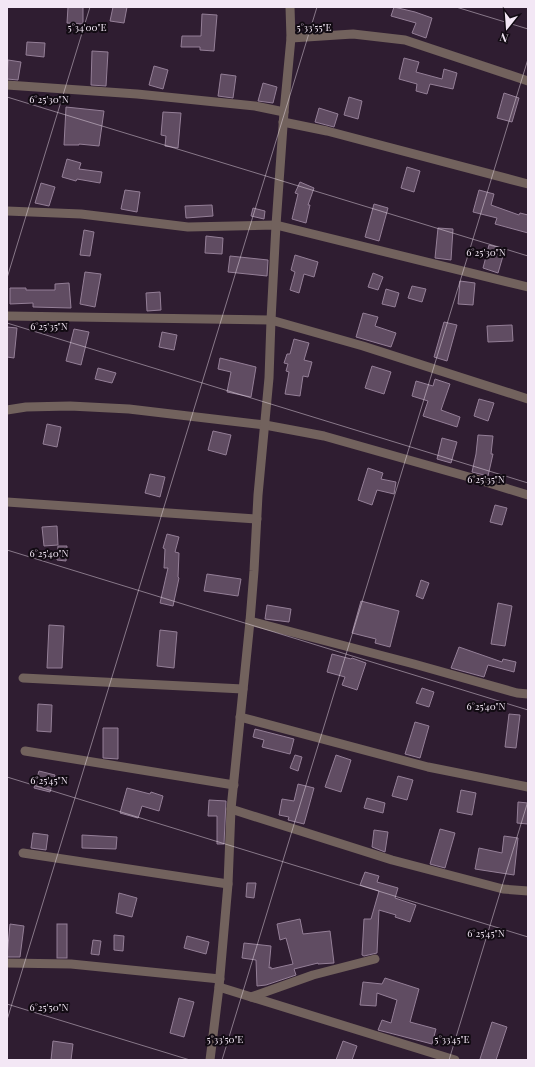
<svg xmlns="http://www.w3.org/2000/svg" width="535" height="1067" viewBox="0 0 535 1067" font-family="'Playfair Display',serif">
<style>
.building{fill:#604c62;stroke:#947f97}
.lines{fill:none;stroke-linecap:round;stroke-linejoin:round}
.minor{stroke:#72625d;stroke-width:9}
.ticks{fill:none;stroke:#f3e7f5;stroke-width:1;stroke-opacity:0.45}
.ticks-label{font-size:10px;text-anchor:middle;fill:#f3e7f5;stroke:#120b13;stroke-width:4;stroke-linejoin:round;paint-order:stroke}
</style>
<rect width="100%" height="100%" fill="#2f1d31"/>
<!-- building -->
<g class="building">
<polygon points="68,7 83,7 83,24 67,23"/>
<polygon points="113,7 127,7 124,23 110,21"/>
<polygon points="394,7 415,12 432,18 426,38 412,33 416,23 391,16"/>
<polygon points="202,14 217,15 214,51 200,50 200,47 181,47 182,36 201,36"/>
<polygon points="27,42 45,43 44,57 26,55"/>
<polygon points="92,51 108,52 106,86 91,85"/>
<polygon points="404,58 419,62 416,72 442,79 444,69 457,73 453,89 430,84 427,94 416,91 417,84 399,79"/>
<polygon points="8,60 21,62 18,80 7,79"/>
<polygon points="154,66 168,70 163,89 149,85"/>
<polygon points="221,74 236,76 233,98 218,96"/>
<polygon points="263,83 277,87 273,103 258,101"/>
<polygon points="504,93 519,98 512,122 497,118"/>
<polygon points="349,97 362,101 358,119 344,115"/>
<polygon points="66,107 104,111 99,146 79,144 79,145 64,145"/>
<polygon points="319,108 338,114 334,127 315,122"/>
<polygon points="163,112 181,113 178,148 165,146 166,136 161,135"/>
<polygon points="67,159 81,163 79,169 102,172 100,183 77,179 76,181 62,177"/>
<polygon points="407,167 420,171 414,192 401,188"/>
<polygon points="300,182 314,188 308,205 310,205 306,223 292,219 298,194 295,193"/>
<polygon points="41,183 55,187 49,206 35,203"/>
<polygon points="125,190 140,192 137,212 121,209"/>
<polygon points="479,190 494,194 491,205 519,215 520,213 528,215 528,233 495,224 497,218 473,212"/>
<polygon points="374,204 388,208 379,241 365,237"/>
<polygon points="212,205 213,216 186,218 185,206"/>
<polygon points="253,208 265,211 264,219 251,216"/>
<polygon points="438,228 453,229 451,260 435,258"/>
<polygon points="84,230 94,232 90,256 80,255"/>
<polygon points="206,236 223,238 222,254 205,253"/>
<polygon points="489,245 505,249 498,273 483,268"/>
<polygon points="295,255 318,262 314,277 304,274 299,293 290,290 295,272 291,270"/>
<polygon points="230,256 268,260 267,276 228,272"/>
<polygon points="85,272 101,274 95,307 80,304"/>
<polygon points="373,273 383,277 378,290 368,287"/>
<polygon points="460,281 475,283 473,305 458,304"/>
<polygon points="69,283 71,308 33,307 33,303 10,304 10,288 26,288 26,290 55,290 55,284"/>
<polygon points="412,286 426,289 422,302 408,298"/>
<polygon points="386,289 399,293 395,307 382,304"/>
<polygon points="160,292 161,310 147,311 146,293"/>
<polygon points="363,313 378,317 375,326 396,333 391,347 356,337"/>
<polygon points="444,322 457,325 447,361 434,357"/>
<polygon points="512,325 513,341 488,342 487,326"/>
<polygon points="7,327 17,328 14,358 7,357"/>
<polygon points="74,329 89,332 81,365 66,361"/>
<polygon points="162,332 177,335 174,350 159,347"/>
<polygon points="294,339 309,343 304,360 312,362 308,377 303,376 300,396 285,394 289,372 286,371 288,364 284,363 287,354 290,354"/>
<polygon points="220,358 256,367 251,397 227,392 231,372 218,369"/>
<polygon points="372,366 391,372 384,394 365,388"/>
<polygon points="98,368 116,373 112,383 95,379"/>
<polygon points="435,379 450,384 441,410 460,417 457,427 423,416 428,401 412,396 416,381 433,386"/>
<polygon points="479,399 494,403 488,421 474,416"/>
<polygon points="47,424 61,427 57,447 43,444"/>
<polygon points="213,431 231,435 226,455 208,450"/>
<polygon points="478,435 493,436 491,454 493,454 488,476 472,472 476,454"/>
<polygon points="442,438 457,442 451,463 437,459"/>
<polygon points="368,468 383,473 381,479 396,482 394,494 377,490 372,505 358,500"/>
<polygon points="150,474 165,477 160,497 145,493"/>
<polygon points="495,505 507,508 502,525 490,522"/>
<polygon points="57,526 58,545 44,546 42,527"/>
<polygon points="167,534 179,537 175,552 179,553 178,577 179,578 173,606 160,603 168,568 164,568 165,549 163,548"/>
<polygon points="58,546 67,546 66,561 57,560"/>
<polygon points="207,574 241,579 238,596 204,591"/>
<polygon points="421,580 429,583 423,599 416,596"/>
<polygon points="361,601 399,611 390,647 375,643 376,639 352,633"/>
<polygon points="498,603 512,606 505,646 491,644"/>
<polygon points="267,605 291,609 289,622 265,619"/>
<polygon points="49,625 64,626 62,668 47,668"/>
<polygon points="160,630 177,632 174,668 157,666"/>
<polygon points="459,647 502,662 503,659 516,662 514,672 488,665 484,677 451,668"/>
<polygon points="332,654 351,659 352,658 366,663 357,690 342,685 345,677 327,672"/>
<polygon points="422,688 434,692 429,707 416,703"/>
<polygon points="38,704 52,705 51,732 37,731"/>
<polygon points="509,714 520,715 516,748 505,747"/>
<polygon points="415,722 429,726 420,758 405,754"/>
<polygon points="103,728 118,728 118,759 103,758"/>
<polygon points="255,729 294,739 290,754 262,747 264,740 253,737"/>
<polygon points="295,755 302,757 298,771 290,768"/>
<polygon points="336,755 351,760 341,792 325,787"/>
<polygon points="39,771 55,775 50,792 34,788"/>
<polygon points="398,776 413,780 407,800 392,796"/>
<polygon points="298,784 314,788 304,824 288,820 289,817 279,815 282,799 294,801"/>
<polygon points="127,788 150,794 151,792 163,796 159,811 142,806 138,818 120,813"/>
<polygon points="461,790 476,793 472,815 457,812"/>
<polygon points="367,798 385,803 383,813 364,808"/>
<polygon points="209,800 226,801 224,844 217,844 217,816 208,816"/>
<polygon points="518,802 528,803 528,824 517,823"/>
<polygon points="440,829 455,833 445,868 430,864"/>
<polygon points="374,830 388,832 385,852 372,847"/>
<polygon points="33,833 48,835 46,850 31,848"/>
<polygon points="82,835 117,837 116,849 82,848"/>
<polygon points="504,836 518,838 514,875 475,869 479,848 502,853"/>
<polygon points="365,872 379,876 377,882 398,888 395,898 416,905 410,922 395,917 396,915 379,910 377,953 364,956 362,955 364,919 371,919 379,891 360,885"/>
<polygon points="247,883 256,883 254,898 246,897"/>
<polygon points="119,893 137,898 132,917 116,913"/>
<polygon points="300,919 303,934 330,931 334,963 318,964 318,963 294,969 296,975 266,985 257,986 256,960 242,958 244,943 271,946 269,968 271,967 271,969 293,964 286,938 280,940 277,924"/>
<polygon points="10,924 24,926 20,957 7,957"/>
<rect x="57" y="924" width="10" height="34"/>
<polygon points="114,935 124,936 123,951 114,950"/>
<polygon points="187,936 209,942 206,954 184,948"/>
<polygon points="93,940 101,941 99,955 91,954"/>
<polygon points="385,978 419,989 410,1022 436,1029 432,1044 378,1030 382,1020 391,1023 397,1000 377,993 376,1006 360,1005 363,982 382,984"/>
<polygon points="179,998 194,1002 184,1037 170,1033"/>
<polygon points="492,1022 507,1027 496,1060 484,1060 480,1059"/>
<polygon points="53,1041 73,1044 71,1060 51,1060"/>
<polygon points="343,1041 357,1046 352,1060 336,1060"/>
</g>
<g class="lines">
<!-- minor -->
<g class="minor">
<polyline points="291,38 353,34 405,40 528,81"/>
<polyline points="7,85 137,94 255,106 284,112"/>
<polyline points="283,122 327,131 528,184"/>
<polyline points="7,211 81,214 188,227 276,225 528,287"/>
<polyline points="7,316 271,320 363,346 528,399"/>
<polyline points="7,410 26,407 70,406 129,409 265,425 324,436 476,479 528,495"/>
<polyline points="7,502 257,519"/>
<polyline points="250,621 414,664 517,693 528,694"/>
<polyline points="23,678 243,689"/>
<polyline points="240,717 428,767 528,787"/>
<polyline points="25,751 234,785"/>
<polyline points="231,809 392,860 503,889 528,891"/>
<polyline points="23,853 228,884"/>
<polyline points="7,963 71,964 220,979"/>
<polyline points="219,987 455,1060"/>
<polyline points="251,997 313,975 375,959"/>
<polyline points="210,1060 219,987 228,884 231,809 250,621 254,571 258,495 269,378 271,320 276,225 284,112 291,38 290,7"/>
</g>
</g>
<!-- ticks -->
<path class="ticks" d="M456,7L528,29M7,97L528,256M7,278L90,7M7,323L528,483M7,550L528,710M7,777L528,937M7,1004L190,1060M7,1020L317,7M222,1060L528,59M449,1060L528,801"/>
<g class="ticks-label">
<text x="87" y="31">5°34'00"E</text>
<text x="314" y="31">5°33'55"E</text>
<text x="49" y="103">6°25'30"N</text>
<text x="486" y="256">6°25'30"N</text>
<text x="49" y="330">6°25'35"N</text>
<text x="486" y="483">6°25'35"N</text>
<text x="49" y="557">6°25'40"N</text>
<text x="486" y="710">6°25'40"N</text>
<text x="49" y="784">6°25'45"N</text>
<text x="486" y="937">6°25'45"N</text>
<text x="49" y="1011">6°25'50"N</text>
<text x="225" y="1043">5°33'50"E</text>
<text x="452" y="1043">5°33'45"E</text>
</g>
<!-- border -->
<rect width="535" height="1067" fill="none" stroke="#f3e7f5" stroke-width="16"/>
<!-- north arrow -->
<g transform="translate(507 28) rotate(197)" stroke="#120b13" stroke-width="3" paint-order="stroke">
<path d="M0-3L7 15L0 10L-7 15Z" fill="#f3e7f5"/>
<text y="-6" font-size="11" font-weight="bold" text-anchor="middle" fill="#f3e7f5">N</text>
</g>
</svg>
